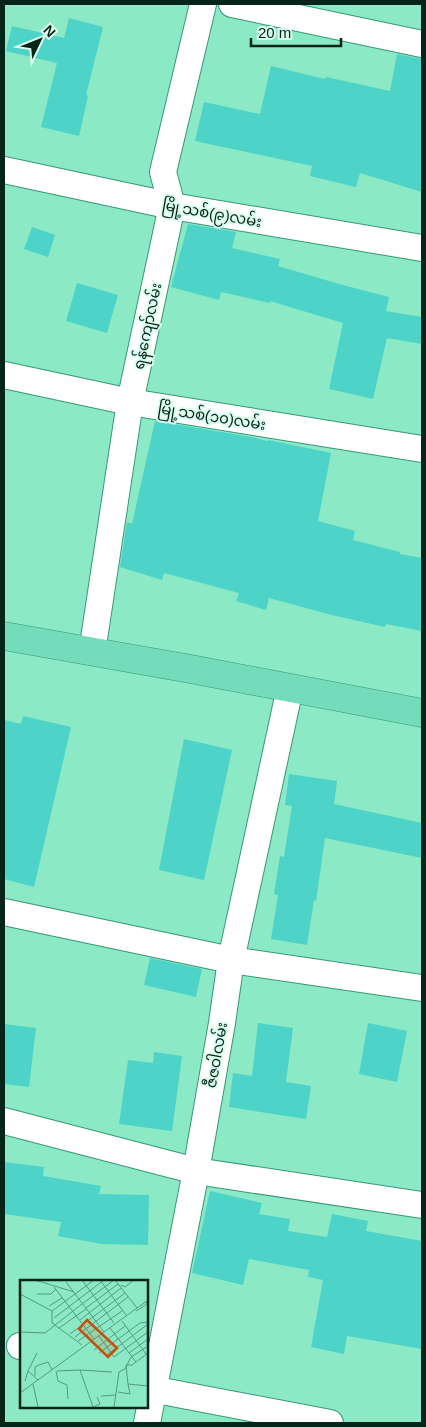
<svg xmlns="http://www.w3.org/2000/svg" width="426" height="1427" viewBox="0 0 426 1427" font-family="Helvetica,'Noto Sans Myanmar',sans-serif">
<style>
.building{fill:#4dd3c8}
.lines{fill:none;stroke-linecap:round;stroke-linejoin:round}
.minor-casing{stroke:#379878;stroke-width:28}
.trunk-casing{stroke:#369676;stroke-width:29}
.minor{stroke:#fff;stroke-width:26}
.trunk{stroke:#74dcba;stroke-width:28}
.labels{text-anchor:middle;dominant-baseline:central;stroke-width:4;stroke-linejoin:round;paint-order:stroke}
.street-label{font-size:15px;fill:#05241a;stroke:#dafdee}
.inset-road{fill:none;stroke:#559a81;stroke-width:1}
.view{fill:#c6510e;fill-opacity:0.15;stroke:#c6510e;stroke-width:2.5}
.inset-edge{fill:none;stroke:#05241a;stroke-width:2.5}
</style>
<rect width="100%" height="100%" fill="#8be9c5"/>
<!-- building -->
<g class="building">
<polygon points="69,18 103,27 86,95 88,96 79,136 41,127 57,63 6,51 12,26 64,38"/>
<polygon points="397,54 422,59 422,192 360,173 356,187 310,176 312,166 195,141 204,102 260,114 271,66 325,79 326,77 390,91"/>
<polygon points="188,224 236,232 232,248 280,259 278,266 339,284 389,297 386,311 422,317 422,344 387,338 373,399 329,389 343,323 270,301 270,303 221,292 219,300 171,287"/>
<polygon points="32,227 55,235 48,257 24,249"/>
<polygon points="77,283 118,295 107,333 66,321"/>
<polygon points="155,421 246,436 268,441 268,440 331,453 318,521 355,531 353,540 400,552 400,554 422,558 422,631 386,624 385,627 332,615 269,598 266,610 236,601 239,593 164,573 162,580 120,567 127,522 132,524"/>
<polygon points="23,716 71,727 34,887 4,879 4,720 21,724"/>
<polygon points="184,739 232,750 204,880 159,870"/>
<polygon points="289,774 337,781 334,804 422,823 422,858 325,838 316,901 314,900 307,945 271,939 278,895 274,894 280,856 284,857 292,806 285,805"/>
<polygon points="150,958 202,969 196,997 144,985"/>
<polygon points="258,1023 293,1028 286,1082 311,1086 306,1119 229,1107 233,1073 252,1076"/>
<polygon points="368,1023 407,1031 397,1082 359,1074"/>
<polygon points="4,1024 36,1028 29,1087 4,1084"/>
<polygon points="154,1052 182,1056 172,1131 119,1124 128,1060 153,1063"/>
<polygon points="4,1162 44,1167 43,1176 101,1186 99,1194 149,1195 148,1245 102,1244 58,1236 61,1222 4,1214"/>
<polygon points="210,1191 262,1203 259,1214 290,1219 288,1231 327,1237 332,1214 368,1221 366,1231 422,1241 422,1349 347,1336 344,1354 311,1347 323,1280 308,1277 309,1270 249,1259 243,1285 192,1273"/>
</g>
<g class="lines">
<defs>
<g id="minor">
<polyline points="232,4 422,44"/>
<polyline points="4,170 172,206 422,248"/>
<polyline points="4,375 130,402 422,449"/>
<polyline points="92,652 130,402 172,206 163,172 203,4"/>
<polyline points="4,912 231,960 422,988"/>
<polyline points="4,1121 196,1171 422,1205"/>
<polyline points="20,1346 21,1346"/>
<polyline points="146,1388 330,1423"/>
<polyline points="147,1423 196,1171 222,1023 231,960 290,688"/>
</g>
<polyline id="trunk" points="4,636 196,670 422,713"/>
</defs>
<!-- minor casing -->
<use href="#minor" class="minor-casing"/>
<!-- trunk casing -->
<use href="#trunk" class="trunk-casing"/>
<!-- minor -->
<use href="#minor" class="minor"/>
<!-- trunk -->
<use href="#trunk" class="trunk"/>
</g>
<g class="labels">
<!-- street labels -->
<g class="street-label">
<text transform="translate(212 213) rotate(10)">မြို့သစ်(၉)လမ်း</text>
<text transform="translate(147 326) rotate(-78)">ရန်ကျော်လမ်း</text>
<text transform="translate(212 416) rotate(9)">မြို့သစ်(၁၀)လမ်း</text>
<text transform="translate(216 1055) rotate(-80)">ဇီဇဝါလမ်း</text>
</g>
</g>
<!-- overview -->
<g transform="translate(20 1280)">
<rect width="128" height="128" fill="#8be9c5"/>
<path class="inset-road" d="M15,0L54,12M62,0L94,43M80,0L106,35M95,0L117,28M46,2L84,52M101,5L105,7L114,0M34,7L74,59M0,14L32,31L74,0M17,14H31L36,9M62,24L94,0M29,26L42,18M66,28L98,4M32,31V43L62,65M116,31L127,24L126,21M34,38L84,0M60,40L101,8M102,41L126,74M39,48L66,29M90,48L116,82M0,52L25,53L62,24M50,54L105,13M79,56L94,77L128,52M55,57L108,17M58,61L102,31M74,70L105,46M79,73L120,43L128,42M109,73L128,59M128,73L112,85H106L108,104L128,106M87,75L128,44M8,91L17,73M36,91L38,101L47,105L48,119M37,91L60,90M15,96V87L19,85L28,82L32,90M5,101L8,91L18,100M13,104L18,127M98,112L110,114L108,104M0,113L128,20M81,116L96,115M73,127L60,90L92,92M73,127L80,124L77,117M94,127L99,92L105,89L111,77L128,66"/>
<path class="view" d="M67,40L97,68L88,77L59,49Z"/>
<rect width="128" height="128" class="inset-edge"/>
</g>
<!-- border -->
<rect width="426" height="1427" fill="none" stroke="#05241a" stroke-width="10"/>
<!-- north arrow -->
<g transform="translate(40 40) rotate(47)" stroke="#dafdee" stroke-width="4" paint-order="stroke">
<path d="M0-4L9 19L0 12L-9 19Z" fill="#05241a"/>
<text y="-8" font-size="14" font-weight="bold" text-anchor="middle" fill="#05241a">N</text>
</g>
<!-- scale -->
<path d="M251 38v8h90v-8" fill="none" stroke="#05241a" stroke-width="2.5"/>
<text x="258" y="38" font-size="15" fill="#05241a" stroke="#dafdee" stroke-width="4" paint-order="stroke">20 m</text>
</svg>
